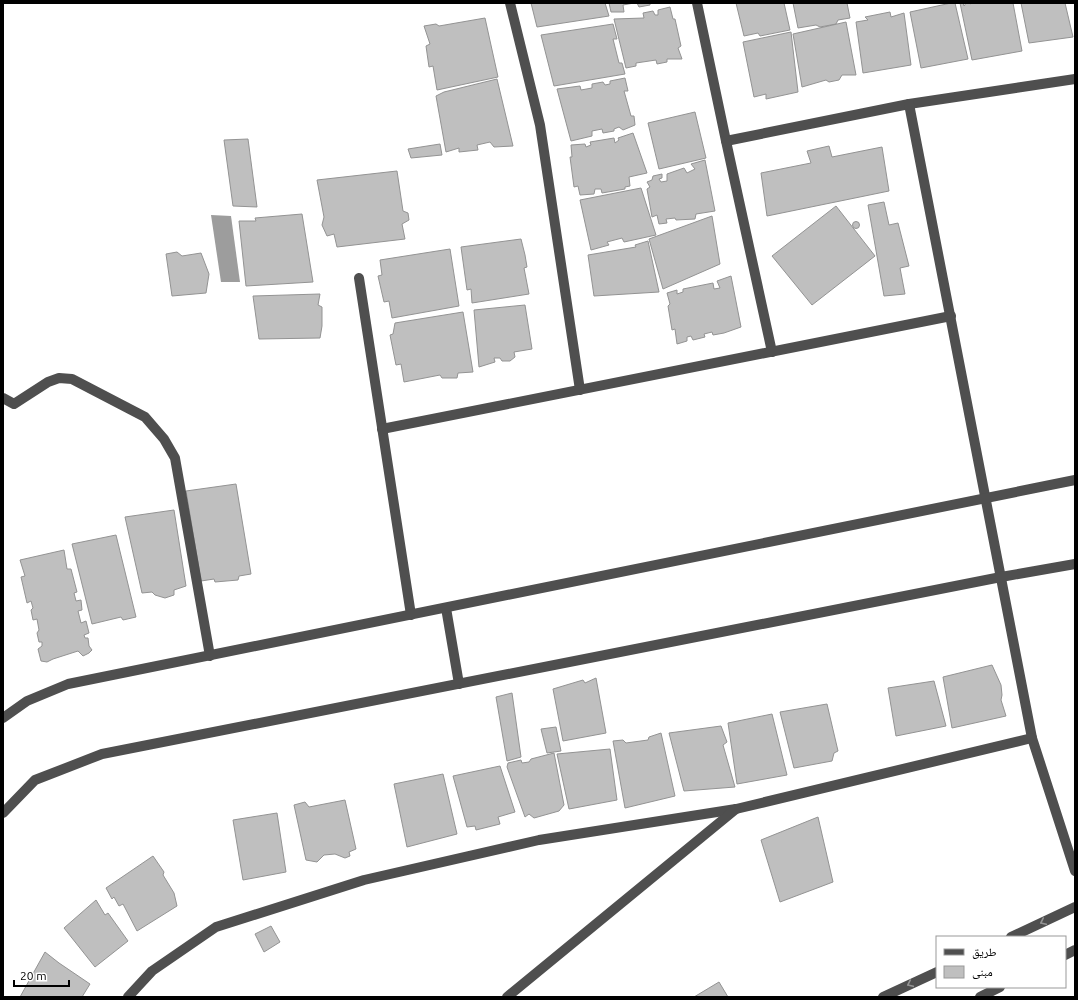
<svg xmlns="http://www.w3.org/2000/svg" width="1078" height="1000" viewBox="0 0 1078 1000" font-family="Ubuntu,'Noto Naskh Arabic',sans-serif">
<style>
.water{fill:#9d9d9d}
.building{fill:#bfbfbf;stroke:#939393}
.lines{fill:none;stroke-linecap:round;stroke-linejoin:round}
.minor{stroke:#4f4f4f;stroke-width:10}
.oneway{stroke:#959595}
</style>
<rect width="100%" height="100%" fill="#fff"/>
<!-- water -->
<polygon class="water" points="211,215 231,216 240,282 221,282"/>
<!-- building -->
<g class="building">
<polygon points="531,3 605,3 609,16 537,27"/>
<polygon points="609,3 634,3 623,5 624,12 611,12"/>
<polygon points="637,3 650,3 650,5 639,7"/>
<polygon points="736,3 784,3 790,30 760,36 758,33 744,36"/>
<polygon points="793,3 847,3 850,18 838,20 836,24 820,27 816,25 798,28"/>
<polygon points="951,3 955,3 968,59 921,68 910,12"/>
<polygon points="960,3 963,3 964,6 965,5 965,3 970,3 970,4 972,3 1013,3 1022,51 972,60"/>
<polygon points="1021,3 1065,3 1073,37 1029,43"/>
<polygon points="670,7 673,19 675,19 681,46 678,48 682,59 667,59 667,62 657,64 656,60 636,63 636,66 626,68 614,19 644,18 643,13 653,11 655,15 658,15 658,10"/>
<polygon points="890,12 891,17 904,13 911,65 863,73 856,22 868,20 865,17"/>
<polygon points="485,18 498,77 437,90 433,66 429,67 426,46 430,44 424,26 436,24 439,26"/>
<polygon points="846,22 856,75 842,75 839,80 829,82 826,80 802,87 793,34"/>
<polygon points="613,24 617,39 613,39 619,63 622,63 625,74 554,86 541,35"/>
<polygon points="791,32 798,92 766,99 766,94 754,97 743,42"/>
<polygon points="625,78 628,91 624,91 631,116 634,116 635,125 623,130 619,127 614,129 614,131 603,133 602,129 592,131 592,136 571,141 557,89 580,86 581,90 592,88 592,84 603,82 605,85 610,84 610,81"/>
<polygon points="497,79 513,146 494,147 490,142 477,145 478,150 459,152 459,148 446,152 436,96 444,92"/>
<polygon points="695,112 706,158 659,169 648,123"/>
<polygon points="633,133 647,173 629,177 630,186 625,187 625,189 602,193 601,189 595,189 594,194 580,195 578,186 574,187 570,157 572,157 571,145 585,144 586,147 591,145 590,142 614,138 615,143 619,140 618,138"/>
<polygon points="248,139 257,207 233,206 224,140"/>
<polygon points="440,144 442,155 411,158 408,149"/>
<polygon points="829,146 832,157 882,147 889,191 767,216 761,173 811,163 807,151"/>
<polygon points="705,160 715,211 696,214 695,219 676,220 675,218 666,219 667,223 659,224 657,215 652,217 647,189 650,187 647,182 652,180 653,176 662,174 662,178 659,179 661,182 667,181 667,174 684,168 687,173 695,169 691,164"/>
<polygon points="397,171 403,211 408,213 409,220 402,224 405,239 337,247 334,234 327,236 322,225 324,217 317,180"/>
<polygon points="641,188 656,235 624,242 622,238 607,242 609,245 591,250 580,200"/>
<polygon points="884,202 889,225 898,223 909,266 900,268 905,294 884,296 868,205"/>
<polygon points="836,206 875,256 812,305 772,256"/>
<polygon points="302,214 313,282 246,286 239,221 256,221 255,218"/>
<polygon points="712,216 720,264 663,289 649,239"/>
<circle cx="856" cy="225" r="3.5"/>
<polygon points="521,239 525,255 527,267 524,268 529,294 472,303 471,289 467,290 461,247"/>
<polygon points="648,241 659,292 594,296 588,255 636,247 635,245"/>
<polygon points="450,249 459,306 392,318 389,301 384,302 378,276 382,275 380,260"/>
<polygon points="177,252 182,256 201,253 209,274 206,293 172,296 166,254"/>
<polygon points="731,276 741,327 724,333 713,335 712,332 704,334 705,337 693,340 691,336 687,337 687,341 677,344 675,329 672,330 668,306 670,304 667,293 677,290 677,294 683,292 683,289 713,283 714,289 720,288 717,281"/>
<polygon points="320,294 318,305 322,307 322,326 320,338 259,339 253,296"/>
<polygon points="525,305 532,349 514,352 515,357 510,361 502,361 500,358 494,358 495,362 479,367 474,310"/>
<polygon points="463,312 473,372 458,373 457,378 442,378 440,375 404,382 401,364 396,365 390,335 393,334 395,323"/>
<polygon points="236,484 251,574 239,576 238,580 215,582 214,579 201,581 186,491"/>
<polygon points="174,510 186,586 174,590 174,595 165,598 155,595 152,592 142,593 125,517"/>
<polygon points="116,535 136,617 123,620 121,617 92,624 72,544"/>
<polygon points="64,550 67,569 71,569 77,592 74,593 76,601 81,600 82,610 78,611 81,623 86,621 89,633 84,635 85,638 88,638 89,646 92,650 89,653 83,656 78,651 53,659 47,662 41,661 38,649 42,646 42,642 39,642 37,633 39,630 37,619 33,620 31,610 33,608 31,601 27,603 21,577 25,576 20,560"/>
<polygon points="992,665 1001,685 1002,695 1001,700 1006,716 952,728 943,677"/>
<polygon points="596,678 606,733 563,741 553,689 583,680 585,683"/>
<polygon points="934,681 946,726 896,736 888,688"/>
<polygon points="512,693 521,757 507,761 496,697"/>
<polygon points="827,704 838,751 834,753 832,761 794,768 780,712"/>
<polygon points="772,714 787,775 737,784 728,723"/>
<polygon points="721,726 727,742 723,745 735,787 684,791 669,733"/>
<polygon points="556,727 561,751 547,753 541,729"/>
<polygon points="661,733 675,796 625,808 613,741 623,740 626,743 648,740 649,737"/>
<polygon points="610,749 617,800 569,809 557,754"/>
<polygon points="554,753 564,805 559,811 534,818 529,814 525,817 507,767 508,763 521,760 522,763 529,762 531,759"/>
<polygon points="500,766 515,812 498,817 500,824 476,830 475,826 467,827 453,776"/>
<polygon points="443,774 457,834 407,847 394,784"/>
<polygon points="345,800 356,849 349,852 350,856 345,858 335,854 324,855 317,862 306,860 294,805 305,802 309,807"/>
<polygon points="277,813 286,872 243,880 233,820"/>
<polygon points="818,817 833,882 780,902 761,840"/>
<polygon points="153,856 164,872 163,875 174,893 177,906 137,931 123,904 119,906 114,897 112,899 106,888"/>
<polygon points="96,900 105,915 108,913 128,941 95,967 64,928"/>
<polygon points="271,926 280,942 264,952 255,934"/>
<polygon points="45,952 59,963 90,984 82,997 20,997"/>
<polygon points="719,982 728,997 694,997"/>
</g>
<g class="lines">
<!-- minor -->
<g class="minor">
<polyline points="510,3 540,125 580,390"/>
<polyline points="697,3 726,141 909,104 1075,79"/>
<polyline points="909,104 1032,738 1075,871"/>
<polyline points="726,141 772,352"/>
<polyline points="359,278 411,615"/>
<polyline points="3,398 14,404 48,382 59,378 72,379 145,417 164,439 175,458 210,656"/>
<polyline points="382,429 951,316"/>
<polyline points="446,608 459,684"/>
<polyline points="3,718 27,701 68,684 1075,480"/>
<polyline points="3,813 35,780 102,754 1001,577 1075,564"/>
<polyline points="1011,937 1075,907"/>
<polyline points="1065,955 1075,950"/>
<polyline points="128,997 152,971 216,927 364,880 539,840 736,809 1032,738"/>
<polyline points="507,997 736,809"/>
<polyline points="883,997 937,972"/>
<polyline points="980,997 1000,987"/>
</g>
</g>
<!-- one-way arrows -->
<defs><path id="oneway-chevron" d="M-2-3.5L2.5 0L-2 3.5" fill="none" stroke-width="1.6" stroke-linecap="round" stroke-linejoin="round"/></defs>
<g class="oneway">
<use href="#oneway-chevron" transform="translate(1043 922) rotate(155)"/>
<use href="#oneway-chevron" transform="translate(910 984) rotate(155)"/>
</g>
<!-- border -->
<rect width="1078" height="1000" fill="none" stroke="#000000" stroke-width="8"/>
<!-- legend -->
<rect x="936" y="936" width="130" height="52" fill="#ffffff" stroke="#999999"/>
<rect x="944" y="949" width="20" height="6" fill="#4f4f4f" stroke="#999999"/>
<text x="972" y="956" font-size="12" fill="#000000">طريق</text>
<rect x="944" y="966" width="20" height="12" fill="#bfbfbf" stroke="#999999"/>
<text x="972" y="976" font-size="12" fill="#000000">مبنى</text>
<!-- scale -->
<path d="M14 980v6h55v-6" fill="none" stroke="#000000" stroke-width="2"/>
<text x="20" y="980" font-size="12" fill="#000000" stroke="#ffffff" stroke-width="3" paint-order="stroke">20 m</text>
</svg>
